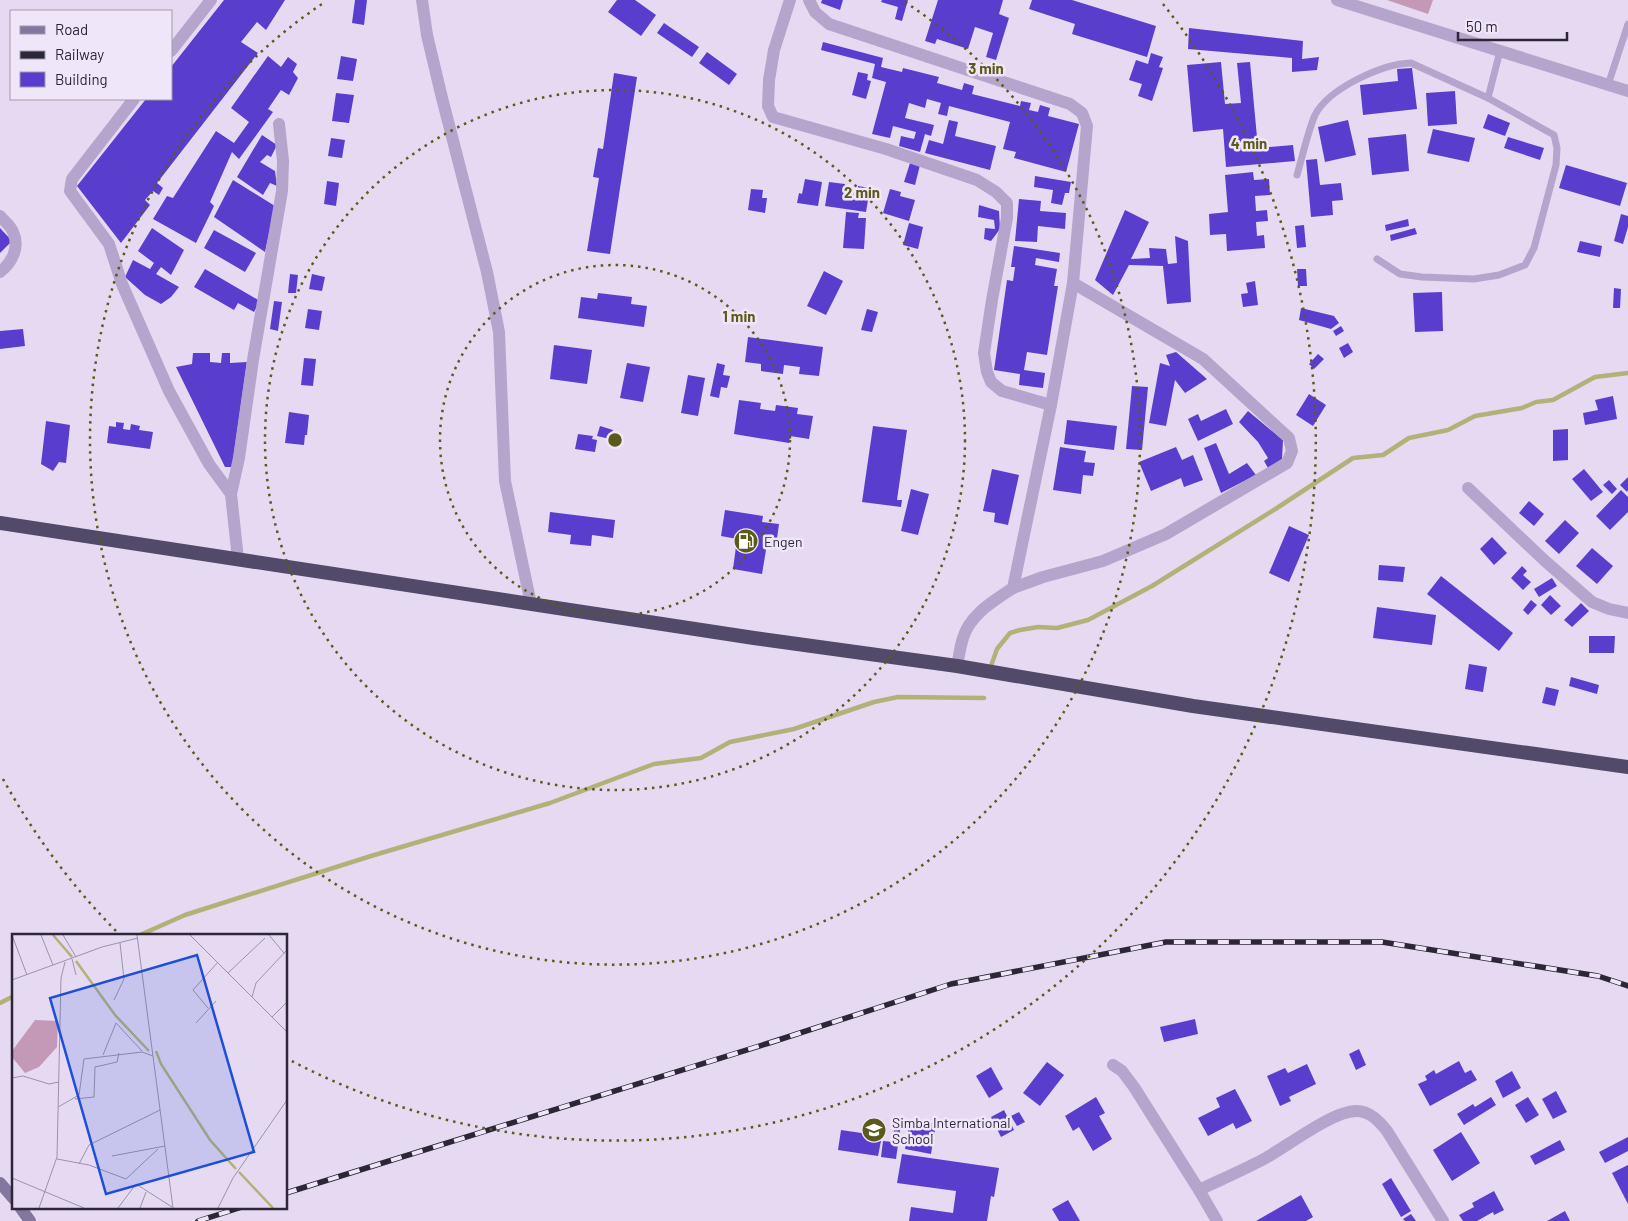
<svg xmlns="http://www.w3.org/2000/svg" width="1628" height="1221" viewBox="0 0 1628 1221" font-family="Barlow,sans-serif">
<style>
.green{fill:#c399b7}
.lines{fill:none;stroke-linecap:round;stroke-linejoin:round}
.stream{stroke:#b2b177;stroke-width:4.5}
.building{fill:#593ecd}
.service{stroke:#b5a5cc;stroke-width:7}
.minor{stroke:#b5a5cc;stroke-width:12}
.tertiary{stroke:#b5a5cc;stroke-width:12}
.secondary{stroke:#83769f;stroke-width:12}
.trunk{stroke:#524a69;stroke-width:14}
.rail-casing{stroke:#2b2737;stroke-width:5.5}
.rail{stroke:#f0e6fa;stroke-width:4;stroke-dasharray:11;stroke-linecap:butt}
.ring{fill:none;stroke:#5a5b1a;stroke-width:2.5;stroke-dasharray:2.5 5}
.labels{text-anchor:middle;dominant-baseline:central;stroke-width:5;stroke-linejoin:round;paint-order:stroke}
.poi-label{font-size:14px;fill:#2b2737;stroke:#f0e6fa;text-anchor:start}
.inset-river{fill:none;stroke:#b2b177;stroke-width:2.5}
.inset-road{fill:none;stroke:#9b92a8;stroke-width:1}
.view{fill:#1d4ed8;fill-opacity:0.15;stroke:#1d4ed8;stroke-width:2.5}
.inset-edge{fill:none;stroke:#2b2737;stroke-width:2.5}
.centre{fill:#5a5b1a;stroke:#f0e6fa;stroke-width:2.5}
.ring-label{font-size:15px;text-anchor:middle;font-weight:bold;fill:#5a5b1a;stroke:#f0e6fa;stroke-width:5;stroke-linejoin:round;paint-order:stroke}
</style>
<rect width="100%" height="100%" fill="#e6daf3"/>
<!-- green -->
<polygon class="green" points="1387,0 1433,0 1428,14"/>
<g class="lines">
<!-- stream -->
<g class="stream">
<polyline points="991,666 997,649 1010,633 1020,630 1038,627 1057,628 1088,620 1152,586 1277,508 1353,458 1383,455 1409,438 1448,430 1475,416 1522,408 1536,402 1553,400 1595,377 1628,373"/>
<polyline points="140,935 185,915 371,856 550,803 654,764 701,758 730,742 794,729 874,702 898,697 984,698"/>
<polyline points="0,1003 14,996"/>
</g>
</g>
<!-- building -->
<g class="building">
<polygon points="224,0 285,0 266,30 257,22 241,42 258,53 157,183 163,188 159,195 153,191 145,200 150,205 121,243 77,186 146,99 171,99 171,67"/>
<polygon points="355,0 367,0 364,25 352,23"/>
<polygon points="617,0 635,0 656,15 641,36 608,12"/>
<polygon points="822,0 843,0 840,10 821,3"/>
<polygon points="882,0 908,0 902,21 895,19 898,7 881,2"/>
<polygon points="938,0 1003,0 999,14 1009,18 996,60 986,57 993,33 975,27 968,49 937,39 935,44 925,41"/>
<polygon points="1032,0 1072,0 1156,26 1147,57 1072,34 1075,24 1029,9"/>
<polygon points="664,23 699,47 692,57 657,33"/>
<polygon points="1189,28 1303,41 1302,59 1319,57 1317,70 1292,72 1292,58 1188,49"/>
<polygon points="823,42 883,58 881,67 902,72 903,68 939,77 937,83 962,90 964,83 974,86 972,94 1020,106 1021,101 1031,103 1029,110 1038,112 1040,105 1050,108 1048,116 1079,124 1066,172 1014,158 1016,152 1003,149 1010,122 949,106 947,116 938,114 941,103 927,99 925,108 909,103 905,118 934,125 931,136 925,134 920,152 899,146 901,136 914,139 916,132 893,126 890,138 872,134 886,82 872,78 875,64 821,50"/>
<polygon points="707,52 737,74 729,85 699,63"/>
<polygon points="1151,53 1163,57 1159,67 1163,68 1152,101 1138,96 1142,84 1129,80 1136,60 1148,64"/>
<polygon points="268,56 281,67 288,57 297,64 293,72 298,78 289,95 281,90 268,109 273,112 239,159 232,152 210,202 214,206 196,243 153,219 167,196 173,198 216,131 234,143 249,122 231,108"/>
<polygon points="341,56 357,59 353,81 337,79"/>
<polygon points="1221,62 1225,104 1241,103 1237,63 1250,62 1258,148 1293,145 1295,161 1226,167 1223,129 1193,132 1187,65"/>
<polygon points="1412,68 1417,109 1363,115 1360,85 1398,81 1397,69"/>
<polygon points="858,72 868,74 867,80 871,81 866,99 852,95"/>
<polygon points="614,73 637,77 610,254 587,251 599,178 593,177 598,148 603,149"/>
<polygon points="1455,91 1457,124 1428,126 1426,93"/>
<polygon points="336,93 354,95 349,123 332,121"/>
<polygon points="1488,114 1510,123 1505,136 1483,128"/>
<polygon points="949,120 958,122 955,136 996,146 990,170 925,153 929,140 943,144"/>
<polygon points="1348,120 1356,155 1325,162 1318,127"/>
<polygon points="1433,129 1475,138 1469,162 1427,153"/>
<polygon points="1406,134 1409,171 1372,175 1368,138"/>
<polygon points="262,135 277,145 271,157 267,155 260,162 275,171 277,186 270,183 263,195 237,177"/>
<polygon points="1508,137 1544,148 1540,160 1504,148"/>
<polygon points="331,138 345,140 342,158 328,156"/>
<polygon points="1317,159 1320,185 1341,183 1343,200 1332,201 1333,215 1311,217 1306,160"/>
<polygon points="910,163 920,165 915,185 904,182"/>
<polygon points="1566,165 1627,183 1620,206 1559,188"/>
<polygon points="1253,172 1254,180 1269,179 1270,195 1255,196 1256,211 1267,210 1268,221 1256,222 1257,236 1264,235 1265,248 1227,251 1226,234 1210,235 1209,214 1228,212 1225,175"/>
<polygon points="1035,176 1071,182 1069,193 1065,193 1062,205 1051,203 1053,190 1034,187"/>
<polygon points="805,179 822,182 818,206 797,203 799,193 802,194"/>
<polygon points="233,180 275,206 265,252 214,217"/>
<polygon points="327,181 339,183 336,206 324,204"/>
<polygon points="829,182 845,184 844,193 857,194 858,186 870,188 866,212 825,206"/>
<polygon points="751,189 763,190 762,198 767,198 765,213 748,210"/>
<polygon points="890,189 901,192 900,196 915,200 909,221 883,213"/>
<polygon points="1019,199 1041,201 1040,211 1066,213 1065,229 1038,226 1037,242 1015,241"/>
<polygon points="979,205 999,211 1000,229 991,241 984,239 985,228 995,229 994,220 978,217"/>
<polygon points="1125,210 1149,222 1131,259 1150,258 1149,248 1166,249 1168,264 1177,263 1175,236 1188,241 1191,302 1167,304 1163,266 1129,265 1113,295 1095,280"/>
<polygon points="846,212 859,213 858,218 866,218 864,249 843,248"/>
<polygon points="1621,214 1628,216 1628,227 1623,244 1614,241"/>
<polygon points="1408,219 1409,226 1386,231 1385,225"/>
<polygon points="909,223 923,227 918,249 903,245"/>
<polygon points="1304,225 1306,247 1297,248 1295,226"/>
<polygon points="0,228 12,241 0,253"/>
<polygon points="152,228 184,250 171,275 161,267 156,274 179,287 171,297 161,304 145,295 125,277 133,260 150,269 154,263 138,251"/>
<polygon points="1415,228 1417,234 1391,241 1390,235"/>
<polygon points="214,230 256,253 245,272 204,248"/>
<polygon points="1580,241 1602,246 1600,257 1577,252"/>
<polygon points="1014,246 1060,253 1059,262 1036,258 1035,265 1057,269 1054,286 1058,286 1047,355 1027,352 1024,370 1045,373 1043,388 1019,385 1020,374 994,370 1007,280 1013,281 1015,267 1011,267"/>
<polygon points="205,269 260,301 254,312 238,303 234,310 194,287"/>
<polygon points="1297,269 1306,269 1307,286 1298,286"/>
<polygon points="824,271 843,281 826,315 807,306"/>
<polygon points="290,274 298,275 296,293 288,293"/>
<polygon points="312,274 325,277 322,291 309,289"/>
<polygon points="1255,281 1258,305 1243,307 1241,294 1248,293 1246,283"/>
<polygon points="1614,288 1621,289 1620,308 1613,308"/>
<polygon points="1442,292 1443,331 1415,332 1413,293"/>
<polygon points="598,293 632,297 631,304 647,306 644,327 578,318 581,297 597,299"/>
<polygon points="274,301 282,302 278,331 270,329"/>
<polygon points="1301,308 1334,316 1339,323 1331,329 1299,320"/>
<polygon points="308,309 322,311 319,330 305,328"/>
<polygon points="867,309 878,312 872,332 861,330"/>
<polygon points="1341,326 1344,331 1336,336 1333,331"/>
<polygon points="23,329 25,346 0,349 0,331"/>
<polygon points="748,337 823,347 819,376 799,374 800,367 784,365 783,374 761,371 761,364 745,362"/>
<polygon points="1348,343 1353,352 1344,358 1339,348"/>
<polygon points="554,345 592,350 587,384 550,379"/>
<polygon points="1176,352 1207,379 1185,393 1175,380 1166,426 1149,423 1160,363 1170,366 1166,355"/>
<polygon points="193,353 210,353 210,362 221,363 222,353 230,353 230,363 247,362 232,467 225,467 176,367 192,364"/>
<polygon points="1318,354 1324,359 1314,369 1309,364"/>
<polygon points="304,358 316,359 313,386 301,385"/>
<polygon points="627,363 650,367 643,402 620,398"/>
<polygon points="717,363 725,365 723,375 730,376 727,388 721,387 719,398 710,396"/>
<polygon points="688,375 705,378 698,416 681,413"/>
<polygon points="1132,386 1148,387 1142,450 1126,449"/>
<polygon points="1309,394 1326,405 1313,426 1296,415"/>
<polygon points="1613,396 1617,419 1585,425 1583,413 1598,410 1595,400"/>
<polygon points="739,400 761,403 760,409 775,411 776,405 798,408 797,414 813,416 809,439 790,436 789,443 734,434"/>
<polygon points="1226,409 1233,424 1198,441 1188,419 1198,414 1201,421"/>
<polygon points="1248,411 1283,440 1282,459 1268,468 1264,461 1268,458 1258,442 1239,422"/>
<polygon points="289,412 309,415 307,435 305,435 304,445 285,443"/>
<polygon points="1067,420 1117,426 1114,450 1064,444"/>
<polygon points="46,421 70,425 66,463 59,462 53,471 41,464"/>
<polygon points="116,422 124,423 123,429 130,430 131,424 140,426 139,430 153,432 150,449 107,443 109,426 116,427"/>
<polygon points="600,426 613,430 610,439 597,436"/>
<polygon points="873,426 907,430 897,500 902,500 901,507 862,502"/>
<polygon points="1568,429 1568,460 1553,461 1553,430"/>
<polygon points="578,434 593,436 592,439 597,440 595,452 575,449"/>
<polygon points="1216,443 1229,474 1247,463 1256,475 1221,493 1204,448"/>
<polygon points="1060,447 1086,451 1084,462 1095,463 1093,476 1083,475 1081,494 1053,490"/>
<polygon points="1176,447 1182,460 1193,455 1203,480 1184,487 1181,478 1151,491 1139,462"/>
<polygon points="992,469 1019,475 1008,525 994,522 995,513 983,511"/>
<polygon points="1584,469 1603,492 1591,501 1572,479"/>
<polygon points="1628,477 1628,490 1627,492 1620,485"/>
<polygon points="1609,480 1617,489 1612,494 1603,485"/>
<polygon points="911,489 929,494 918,535 901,531"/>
<polygon points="1621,490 1628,497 1628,512 1610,530 1596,516"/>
<polygon points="1529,501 1544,514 1534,526 1519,513"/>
<polygon points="725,510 763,516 762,522 779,524 777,539 768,538 762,574 733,569 737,539 721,536"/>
<polygon points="550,512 615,520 613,538 592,535 591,546 570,544 571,535 548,532"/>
<polygon points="1565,520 1579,533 1559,554 1545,541"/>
<polygon points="1289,526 1309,535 1289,582 1269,573"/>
<polygon points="1492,537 1507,553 1494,565 1480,549"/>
<polygon points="1592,548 1613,566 1597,584 1576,566"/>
<polygon points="1379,565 1405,567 1403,582 1378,580"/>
<polygon points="1522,566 1527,571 1523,575 1531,582 1523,590 1511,578"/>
<polygon points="1441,576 1513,633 1499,651 1427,594"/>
<polygon points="1552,578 1557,586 1539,597 1534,589"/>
<polygon points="1550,595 1561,606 1551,615 1541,605"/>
<polygon points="1531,600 1537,605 1528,615 1523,610"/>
<polygon points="1581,603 1589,611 1572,627 1564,620"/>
<polygon points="1377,607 1436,615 1432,645 1373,638"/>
<polygon points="1589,636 1615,636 1614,653 1589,653"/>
<polygon points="1469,664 1487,667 1483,692 1465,689"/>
<polygon points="1571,677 1599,685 1597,694 1569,686"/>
<polygon points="1546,687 1559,690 1555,706 1542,703"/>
<polygon points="1195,1019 1198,1034 1164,1042 1160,1027"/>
<polygon points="1359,1049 1366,1065 1356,1070 1349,1054"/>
<polygon points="1459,1061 1465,1073 1471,1070 1477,1080 1430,1106 1418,1084 1427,1080 1425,1076 1434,1070 1436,1074"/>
<polygon points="1047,1062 1064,1075 1040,1106 1023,1093"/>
<polygon points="1307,1064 1316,1084 1289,1097 1291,1101 1280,1106 1267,1076 1285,1068 1288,1073"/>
<polygon points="991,1067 1003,1089 989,1098 976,1076"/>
<polygon points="1512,1071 1521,1088 1503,1098 1495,1081"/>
<polygon points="1235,1089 1252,1121 1236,1129 1233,1123 1208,1136 1198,1118 1220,1107 1216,1098"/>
<polygon points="1556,1091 1567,1112 1553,1119 1542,1099"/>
<polygon points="1096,1097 1105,1113 1099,1116 1112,1139 1093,1151 1079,1127 1073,1131 1065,1116"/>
<polygon points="1491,1097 1496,1105 1464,1125 1457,1114 1473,1104 1475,1107"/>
<polygon points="1528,1097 1539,1115 1526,1123 1515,1105"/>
<polygon points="1004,1110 1014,1130 1001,1137 991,1117"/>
<polygon points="1019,1112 1025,1122 1017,1126 1011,1116"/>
<polygon points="910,1119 936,1124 931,1154 905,1149"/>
<polygon points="894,1129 900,1130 896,1159 881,1157 883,1141 893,1142"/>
<polygon points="841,1130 882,1136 878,1156 838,1150"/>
<polygon points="1461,1132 1480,1163 1452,1181 1433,1150"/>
<polygon points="1628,1137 1628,1151 1605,1163 1599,1152"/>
<polygon points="1560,1140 1565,1150 1535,1165 1530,1156"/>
<polygon points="902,1154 999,1168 994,1197 991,1196 987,1221 909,1221 911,1207 953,1213 956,1191 897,1183"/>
<polygon points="1628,1165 1628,1204 1612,1173"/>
<polygon points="1391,1178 1411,1211 1401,1217 1382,1184"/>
<polygon points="1494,1191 1504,1210 1494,1215 1493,1212 1477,1221 1463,1221 1459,1215 1474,1207 1472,1203"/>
<polygon points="1301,1195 1313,1217 1306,1221 1256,1221"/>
<polygon points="1068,1200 1080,1221 1059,1221 1052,1209"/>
<polygon points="1565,1211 1570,1221 1547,1221"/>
<polygon points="1411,1214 1416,1221 1405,1221 1403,1219"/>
</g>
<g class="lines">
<!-- service -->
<g class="service">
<polyline points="1608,85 1628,24"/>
<path d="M1297,175C1302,158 1308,131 1315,115C1329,88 1382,64 1411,63L1488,98"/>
<polyline points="1377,259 1400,274 1422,277 1474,279 1499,275 1525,265 1534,248 1556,165 1557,148 1554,135 1488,98 1500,51"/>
</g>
<!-- minor -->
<g class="minor">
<polyline points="422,0 427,35 442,98 487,272 499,332 505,481 531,604"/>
<polyline points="790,0 774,50 769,80 768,106 773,117 886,149 977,180 996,192 1007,203 1007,218 992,300 984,353 987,372 991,382 1002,391 1051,405"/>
<path d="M809,0L815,12L829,24L1070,104L1082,113L1087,126L1073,283L1051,405L1013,588C994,601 970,614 963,638C960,647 959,657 957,666"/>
<polyline points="171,51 211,0"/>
<polyline points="134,99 72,179 70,191 109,244 122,284 169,391 209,464 231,494"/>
<path d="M0,216C4,221 11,226 13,232C20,247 12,263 0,272"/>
<polyline points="1468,488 1544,560 1592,602 1609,609 1628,613"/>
<polyline points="238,559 231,494 239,458 253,360 282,191 283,161 279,124"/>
<polyline points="1013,588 1043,577 1103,561 1166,534 1287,463 1292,451 1289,438 1203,359 1073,283"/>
<polyline points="1113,1065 1122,1071 1134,1087 1199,1190 1217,1221"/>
<path d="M1199,1190C1220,1180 1241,1171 1262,1160C1285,1148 1332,1111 1356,1111C1370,1111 1379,1121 1387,1131L1443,1221"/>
</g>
<!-- tertiary -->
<polyline class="tertiary" points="1337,0 1628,91"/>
<!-- secondary -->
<g class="secondary">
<polyline points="0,1183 14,1199"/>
<polyline points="20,1207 30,1221"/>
</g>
<!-- trunk -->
<polyline class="trunk" points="0,523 754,638 957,666 1193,706 1628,767"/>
<defs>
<g id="rail">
<polyline points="286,1193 769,1043 951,984 1166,942 1382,942 1598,976 1628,986"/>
<polyline points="198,1221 242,1207"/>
</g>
</defs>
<!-- rail casing -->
<use href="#rail" class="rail-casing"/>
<!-- rail -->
<use href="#rail" class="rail"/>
</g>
<!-- distance rings -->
<g class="ring">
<circle cx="615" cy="440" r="175"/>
<circle cx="615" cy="440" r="350"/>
<path d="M905 2A525 525 0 1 1 325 2"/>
<path d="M116 931A700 700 0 0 1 3 779M1163 4A700 700 0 0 1 286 1058"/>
</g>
<!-- icons -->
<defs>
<symbol id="fuel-disc" viewBox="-11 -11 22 22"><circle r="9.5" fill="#5a5b1a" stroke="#f0e6fa"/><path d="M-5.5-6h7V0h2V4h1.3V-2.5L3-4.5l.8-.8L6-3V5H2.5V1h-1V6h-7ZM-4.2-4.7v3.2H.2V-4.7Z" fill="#fff"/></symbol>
<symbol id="school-disc" viewBox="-11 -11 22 22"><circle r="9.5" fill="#5a5b1a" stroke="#f0e6fa"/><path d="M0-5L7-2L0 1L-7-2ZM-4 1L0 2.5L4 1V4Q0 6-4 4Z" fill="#fff"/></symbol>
</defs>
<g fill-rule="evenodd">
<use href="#fuel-disc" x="732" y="527" width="28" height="28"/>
<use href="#school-disc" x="860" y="1116" width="28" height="28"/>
</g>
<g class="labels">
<!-- poi labels -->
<g class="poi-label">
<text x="764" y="541">Engen</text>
<text x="892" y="1122">Simba International<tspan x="892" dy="16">School</tspan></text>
</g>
</g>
<!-- overview -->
<g transform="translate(12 934)">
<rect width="275" height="275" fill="#e6daf3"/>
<path d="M23,86L46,87L45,113L27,133L13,139L0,123V117Z" fill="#c399b7"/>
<path class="inset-river" d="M41,1L60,23M64,27L103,81L137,117M144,117L149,130L198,206L224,235M227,238L261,274"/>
<path class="inset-road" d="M0,1L15,41M29,1L41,31M51,1L64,23M125,1L161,274M178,1L275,98M257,1L272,19M60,25L64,41M216,39L253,4M0,46L90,13L126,4M240,63L244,49L275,16M102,66L112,45L108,9M196,74L181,56L206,28M260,83L275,68M184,89L204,67M91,121L104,89L130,117M0,144L11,142L37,150L47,148M63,165L82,163L83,133L105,128L107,119M46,173L67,161L72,125L130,118L141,122M100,222L153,212M45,225L77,231L114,245L146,215M67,230L77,211L148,176M0,244L72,274M27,274L45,223L49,44L53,28M106,274L124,250L160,273M128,274L134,258M206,274L221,244L275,166"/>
<path class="view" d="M185,21L242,218L94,260L38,64Z"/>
<rect width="275" height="275" class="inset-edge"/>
</g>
<circle cx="615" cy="440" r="8" class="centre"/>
<g class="ring-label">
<text x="986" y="74">3 min</text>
<text x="1249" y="149">4 min</text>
<text x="862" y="198">2 min</text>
<text x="739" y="322">1 min</text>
</g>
<!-- legend -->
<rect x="10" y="10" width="162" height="90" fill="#f0e6fa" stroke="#a19aac"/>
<rect x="20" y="26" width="25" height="8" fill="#83769f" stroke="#a19aac"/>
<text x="55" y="35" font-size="15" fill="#2b2737">Road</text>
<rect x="20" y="51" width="25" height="8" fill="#2b2737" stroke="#a19aac"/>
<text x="55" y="60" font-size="15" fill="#2b2737">Railway</text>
<rect x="20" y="72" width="25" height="15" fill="#593ecd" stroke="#a19aac"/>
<text x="55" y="85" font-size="15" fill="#2b2737">Building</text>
<!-- scale -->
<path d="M1458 32v8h109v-8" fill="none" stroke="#2b2737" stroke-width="2.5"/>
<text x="1466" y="32" font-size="15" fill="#2b2737" stroke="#f0e6fa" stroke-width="4" paint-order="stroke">50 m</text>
</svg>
